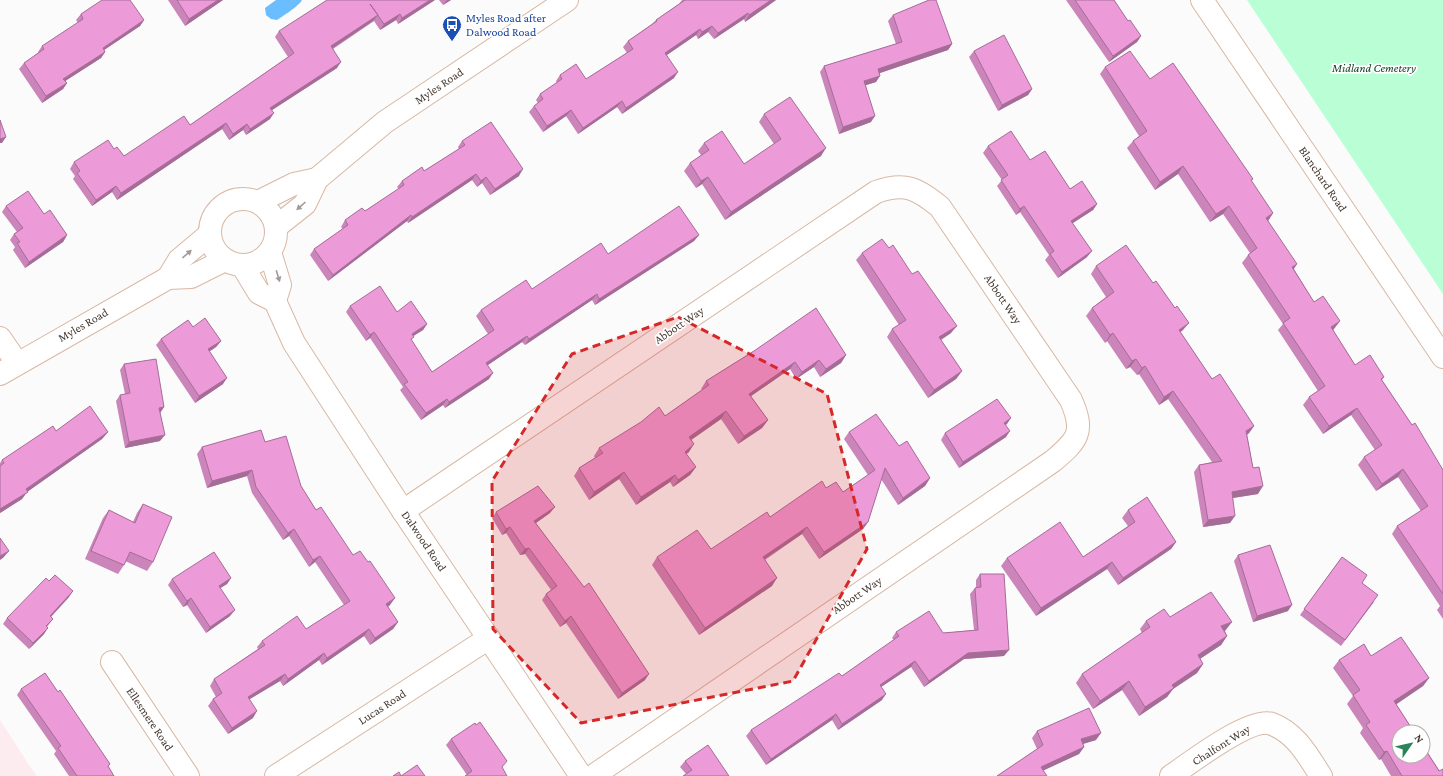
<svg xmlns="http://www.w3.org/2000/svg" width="1443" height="776" viewBox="0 0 1443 776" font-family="'Crimson Pro',serif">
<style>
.commercial{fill:#fdecef}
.green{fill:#bafed5}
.water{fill:#6abdfe}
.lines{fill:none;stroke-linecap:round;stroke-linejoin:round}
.minor-casing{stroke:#d9b8a4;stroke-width:24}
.minor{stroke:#fff;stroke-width:22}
.wall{fill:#cb85ba}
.shaded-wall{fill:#a56c97}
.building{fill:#ec9bd8;stroke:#a56c97}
.oneway{fill:#a29b97}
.marked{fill:#d62828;fill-opacity:0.2;stroke:#d62828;stroke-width:3;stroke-dasharray:8 5;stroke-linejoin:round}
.labels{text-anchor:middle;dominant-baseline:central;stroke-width:3.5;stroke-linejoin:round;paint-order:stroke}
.transit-label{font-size:12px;fill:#164399;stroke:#fff;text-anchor:start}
.park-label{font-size:12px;font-style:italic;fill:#0c3923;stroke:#fff}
.street-label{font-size:12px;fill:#44372f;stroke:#fff}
</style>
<rect width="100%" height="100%" fill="#fbfbfb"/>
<!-- commercial -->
<polygon class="commercial" points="0,720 29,765 37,776 0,776"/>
<!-- green -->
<polygon class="green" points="1247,0 1443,0 1443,294"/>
<!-- water -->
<path class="water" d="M276,0H302C299,6 283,16 277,20L271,19L266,15L265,8Z"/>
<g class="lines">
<defs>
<g id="minor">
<polyline points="1202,0 1443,357"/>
<circle cx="243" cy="232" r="33"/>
<polyline points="258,202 294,184 317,179"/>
<polyline points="276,227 305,204 317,179 385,122 567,0"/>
<polyline points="270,252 280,285 275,301"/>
<polyline points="242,265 259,293 275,301 294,343 403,511 581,776"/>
<polyline points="168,278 179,260 210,234"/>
<polyline points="0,338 17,363"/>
<polyline points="0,374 168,278 191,277 225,260"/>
<path d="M403,511L876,192C905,182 917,188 940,207L1071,400C1085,432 1078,440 1053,461L593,776"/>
<polyline points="112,662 188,776"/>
<polyline points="276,776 489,638"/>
<path d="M1171,776C1190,763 1251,716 1272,724C1296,733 1308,756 1321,776"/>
</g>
</defs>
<!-- minor casing -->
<use href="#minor" class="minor-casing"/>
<!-- minor -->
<use href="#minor" class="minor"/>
</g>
<!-- wall -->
<g class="wall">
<polygon points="168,0 223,0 185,26"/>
<polygon points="435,0 398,24 396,20 380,30 374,21 333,49 337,68 272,110 270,119 246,135 243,130 229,140 222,129 117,200 112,192 92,206 73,179 75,176 70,169 74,162 114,149 124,156 190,125 288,57 275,37 279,31"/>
<polygon points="439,0 451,0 443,5"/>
<polygon points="682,0 776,0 745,22 744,19 714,39 708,32 698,39 696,35 667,55 674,78 622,114 617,107 578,134 566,116 543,132 529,112 534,106 538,103 536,100 540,94 557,83 556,81 560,75 586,79 627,53 623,47 628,41 652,24 656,20 679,4"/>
<polygon points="1066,0 1114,0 1128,21 1141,36 1137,42 1109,62"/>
<polygon points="81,14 144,20 140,26 104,50 105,52 101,58 65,81 67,83 63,89 42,103 19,69 24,63 38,53 38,52 42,46 78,23 76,20"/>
<polygon points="893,15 952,44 948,50 880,73 876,82 866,85 871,122 839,134 820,72 824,66 896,44 888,21"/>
<polygon points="974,51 1032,89 1028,95 998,111 969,57"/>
<polygon points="1105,67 1150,79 1253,179 1251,181 1273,213 1268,221 1294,269 1314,302 1334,329 1333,330 1355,365 1384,377 1382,380 1412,425 1443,470 1443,619 1437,610 1440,606 1392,534 1397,526 1421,511 1398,477 1376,491 1358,465 1364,457 1375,450 1351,415 1323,434 1303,405 1309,397 1318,391 1278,330 1283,324 1242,263 1248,255 1250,253 1223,214 1210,222 1178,174 1155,190 1127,148 1133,141 1139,136 1100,74"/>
<polygon points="764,114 821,156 725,220 702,184 696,188 684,171 690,163 701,155 698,151 704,143 744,164 774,144 759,122"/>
<polygon points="462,141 519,176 490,195 482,183 477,187 472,180 408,223 407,221 328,281 310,255 314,249 343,229 341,227 345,220 365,211 399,189 397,187 402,181 424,171 459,149 458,147"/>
<polygon points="988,146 1030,160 1070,189 1097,204 1093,210 1072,223 1087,257 1058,278 1045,260 1049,255 1020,212 1016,215 997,186 1002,180 983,153"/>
<polygon points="6,206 44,214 67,235 63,242 25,268 13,250 15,247 10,240 14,234 17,232 2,212"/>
<polygon points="699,235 694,241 595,305 592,300 525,345 522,342 488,365 489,379 445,408 443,405 421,420 400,390 403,387 370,338 366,341 346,312 350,306 397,312 427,324 423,330 413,336 411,341 432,372 488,334 476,316 481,310 532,289 608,254"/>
<polygon points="862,253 951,333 941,340 962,371 956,379 928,398 887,337 892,329 899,325 856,260"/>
<polygon points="1096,266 1183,330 1180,332 1212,379 1254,426 1249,433 1247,435 1258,494 1233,498 1230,523 1203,527 1194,472 1199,465 1212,462 1168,399 1159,405 1139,374 1137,375 1130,367 1126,369 1107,341 1105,343 1086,316 1092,308 1106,297 1091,274"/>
<polygon points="193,327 221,341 216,347 209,352 223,384 195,403 156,345 161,339"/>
<polygon points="754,351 846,355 841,363 820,377 814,367 796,379 790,369 751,396 768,420 762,428 738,444 721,419 691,440 689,452 686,454 696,467 690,475 673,487 670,482 636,505 619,479 589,500 574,476 579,468 595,458 594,456 599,448 665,416 702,390 701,389 706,381"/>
<polygon points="124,364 164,407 160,413 160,441 125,448 116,401 120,395 125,394 120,370"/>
<polygon points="1007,424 1005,425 1006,437 959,468 941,440 945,433"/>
<polygon points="56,431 108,432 102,439 27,492 22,499 0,513 0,463 2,460"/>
<polygon points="849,432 899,446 930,478 925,486 898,505 881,479 868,522 863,529 819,559 802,534 765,560 772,586 699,635 652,565 657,557 711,549 826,488 843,492 868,475 844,439"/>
<polygon points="265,442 301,486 316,510 353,555 390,605 388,607 398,622 393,629 370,645 364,636 322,665 319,660 283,686 280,681 250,699 253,718 228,734 208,706 213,699 216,697 210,686 214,679 258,649 257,647 262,641 306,629 344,605 315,562 309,567 289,536 283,540 252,493 247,476 207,488 197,454 202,447"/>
<polygon points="143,504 153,562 147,571 125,561 124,565 118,574 85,559 103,518 109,510 133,522 137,513"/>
<polygon points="1128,510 1176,542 1171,549 1118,585 1107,569 1036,616 1001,566 1007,558 1083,557 1128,526 1122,518"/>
<polygon points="496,512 550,513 536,523 645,680 618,699 566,623 560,627 542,600 546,594 551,590 525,554 520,555 506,533 502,535 492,518"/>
<polygon points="1238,555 1288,611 1253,622 1234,561"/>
<polygon points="1342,557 1362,583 1374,602 1341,646 1300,615"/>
<polygon points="980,574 1004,656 964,659 924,687 911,667 881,687 882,700 838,730 832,720 766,765 746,736 751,730 842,676 894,640 892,638 896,632 943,633 974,630 970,594 975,588 976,588 976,580"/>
<polygon points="231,578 227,584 220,588 230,616 206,633 187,605 183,607 168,585 172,579"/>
<polygon points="49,581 69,597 51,617 53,619 47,627 44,634 29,649 3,624 7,618"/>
<polygon points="1170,617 1225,631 1227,636 1221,645 1200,659 1203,664 1197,673 1173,689 1167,697 1139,716 1122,690 1093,709 1076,683 1082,674 1142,633 1140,629 1146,621"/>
<polygon points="1371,656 1429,678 1423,686 1396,704 1443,776 1391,776 1381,759 1379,760 1360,733 1363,728 1347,704 1353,696 1333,668 1339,660"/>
<polygon points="21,689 58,692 110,764 108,767 114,776 69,776 54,754 56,751 17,695"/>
<polygon points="1037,731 1096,740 1083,744 1084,747 1079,754 1043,770 997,776 1037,749 1032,738"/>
<polygon points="451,739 507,761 467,775 446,745"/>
<polygon points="685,761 729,776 686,774 680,767"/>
</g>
<!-- shaded-wall -->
<g class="shaded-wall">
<polygon points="218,0 223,0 185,26 189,19"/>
<polygon points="430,0 435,0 398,24 402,18"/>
<polygon points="447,0 451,0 443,5"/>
<polygon points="771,0 776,0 745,22 749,15"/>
<polygon points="748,13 744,19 714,39 718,33"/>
<polygon points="400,14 396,20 380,30 384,24"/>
<polygon points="378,15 373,21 327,52 331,46"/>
<polygon points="144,20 140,26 98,54 103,48"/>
<polygon points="712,26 708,32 698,39 702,32"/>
<polygon points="700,29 696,35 661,59 665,53"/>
<polygon points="1141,36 1137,42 1109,62 1113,56"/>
<polygon points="952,44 948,50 874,75 878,69"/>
<polygon points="105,52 101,58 59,85 63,79"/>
<polygon points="341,62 337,68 266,114 270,108"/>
<polygon points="678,72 674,78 622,114 626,108"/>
<polygon points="880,76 876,82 860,87 864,81"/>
<polygon points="67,83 63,89 42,103 46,96"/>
<polygon points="1032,89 1028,95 998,111 1002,105"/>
<polygon points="622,101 617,107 578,134 583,128"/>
<polygon points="571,110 566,116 543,132 547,126"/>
<polygon points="274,113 270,119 246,135 250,129"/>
<polygon points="875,116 871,122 839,134 843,127"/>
<polygon points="226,123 222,129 117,200 121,193"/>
<polygon points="247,124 243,130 229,140 233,134"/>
<polygon points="6,137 2,143 0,143 0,139"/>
<polygon points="826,148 821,156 725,220 731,212"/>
<polygon points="1183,166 1178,174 1155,190 1160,182"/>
<polygon points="523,169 519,176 490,195 495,189"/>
<polygon points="476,174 472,180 408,223 412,217"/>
<polygon points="486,177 482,183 477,187 481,181"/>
<polygon points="708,177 702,184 696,188 701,181"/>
<polygon points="116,186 112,192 92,206 96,200"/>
<polygon points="1097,204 1093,210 1067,227 1071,221"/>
<polygon points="1024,206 1020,212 1016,215 1020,209"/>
<polygon points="1229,206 1223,214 1210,222 1216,214"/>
<polygon points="1273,213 1268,221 1266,218"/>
<polygon points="411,215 407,221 328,281 333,275"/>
<polygon points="67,235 63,242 25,268 29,262"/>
<polygon points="699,235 694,241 595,305 599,299"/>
<polygon points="1092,251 1087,257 1058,278 1062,272"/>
<polygon points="1297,264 1292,272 1292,267"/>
<polygon points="597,294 592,300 525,345 529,339"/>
<polygon points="1340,321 1334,329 1326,335 1331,327"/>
<polygon points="1189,323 1183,330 1173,338 1179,330"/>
<polygon points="427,324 423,330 407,340 412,334"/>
<polygon points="957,326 951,333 934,344 939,337"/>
<polygon points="374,332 370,338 366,341 370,335"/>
<polygon points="1113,333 1107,341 1105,343 1110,335"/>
<polygon points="527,336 522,342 482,369 486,363"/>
<polygon points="221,341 216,347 204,355 208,349"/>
<polygon points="846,355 841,363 820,377 826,369"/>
<polygon points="1136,359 1130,367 1126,369 1132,361"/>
<polygon points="819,360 814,367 796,379 802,372"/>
<polygon points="795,362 790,369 744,401 749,394"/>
<polygon points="1145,366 1139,374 1137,375 1142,368"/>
<polygon points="962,371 956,379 928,398 934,390"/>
<polygon points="493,373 489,379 445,408 449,402"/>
<polygon points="227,378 223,384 195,403 199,396"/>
<polygon points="1173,391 1168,399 1159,405 1164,397"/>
<polygon points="447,399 443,405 421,420 426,413"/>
<polygon points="164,407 160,413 159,408"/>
<polygon points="1357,408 1351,415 1323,434 1329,426"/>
<polygon points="726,411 721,419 684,445 689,437"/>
<polygon points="1011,418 1007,424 1000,429 1004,423"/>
<polygon points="768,420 762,428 738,444 744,436"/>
<polygon points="1254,426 1249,433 1241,439 1246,431"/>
<polygon points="1010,431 1006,437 959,468 963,462"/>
<polygon points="108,432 102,439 27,492 22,499 0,513 0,509 26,489"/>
<polygon points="165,435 160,441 125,448 129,442"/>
<polygon points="694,444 689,452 679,459 685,452"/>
<polygon points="696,467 690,475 673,487 678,480"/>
<polygon points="1403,469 1398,477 1376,491 1382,484"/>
<polygon points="252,470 247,476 207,488 212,481"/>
<polygon points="624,472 619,479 589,500 594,492"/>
<polygon points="675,475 670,482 636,505 641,497"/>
<polygon points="930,478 925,486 898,505 903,498"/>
<polygon points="1263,486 1258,494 1226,499 1232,492"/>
<polygon points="555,507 550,513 530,527 534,521"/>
<polygon points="1235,516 1230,523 1203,527 1208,520"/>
<polygon points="868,522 863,529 819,559 824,552"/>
<polygon points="510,527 506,533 502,535 506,529"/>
<polygon points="807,527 802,534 757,564 763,557"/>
<polygon points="294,529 289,536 283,540 288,533"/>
<polygon points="1176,542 1171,549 1118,585 1123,578"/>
<polygon points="529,548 525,554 520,555 525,549"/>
<polygon points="9,551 3,558 0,560 0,556"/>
<polygon points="320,556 315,562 309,567 313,560"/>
<polygon points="1112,562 1107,569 1036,616 1041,608"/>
<polygon points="231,578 227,584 214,592 219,586"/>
<polygon points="777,578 772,586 699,635 705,628"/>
<polygon points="73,591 69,597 46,622 50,616"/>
<polygon points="191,598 187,605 183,607 187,601"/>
<polygon points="395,598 390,605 381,611 386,604"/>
<polygon points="1292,605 1288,611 1253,622 1257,616"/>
<polygon points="235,610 230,616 206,633 210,627"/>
<polygon points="571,616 566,623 560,627 565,621"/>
<polygon points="398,622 393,629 370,645 375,638"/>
<polygon points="1232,622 1225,631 1215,635 1221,626"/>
<polygon points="48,628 44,634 29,649 33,643"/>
<polygon points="369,629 364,636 322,665 327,658"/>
<polygon points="1227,636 1221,645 1192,664 1198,655"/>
<polygon points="1009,650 1004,656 964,659 924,687 929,681 968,653"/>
<polygon points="324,653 319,660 283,686 288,679"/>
<polygon points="915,661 911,667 875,691 880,685"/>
<polygon points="1203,664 1197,673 1173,689 1167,697 1139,716 1145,707 1172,685"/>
<polygon points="285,674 280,681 243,703 248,697"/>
<polygon points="649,674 645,680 618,699 622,693"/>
<polygon points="1429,678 1423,686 1388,710 1394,701"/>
<polygon points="1129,681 1122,690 1093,709 1100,701"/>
<polygon points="886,694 882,700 838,730 842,724"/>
<polygon points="257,711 253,718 228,734 232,728"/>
<polygon points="836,714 832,720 766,765 771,759"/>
<polygon points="1101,733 1096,740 1076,746 1081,739"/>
<polygon points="1084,747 1079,754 1036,774 1041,767"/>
<polygon points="1387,751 1381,759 1379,760 1384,752"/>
</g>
<!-- building -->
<g class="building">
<polygon points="102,0 130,0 144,20 103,48 105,52 63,79 67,83 46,96 24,63 44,49 42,46 83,19 81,14"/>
<polygon points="177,0 218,0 189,19"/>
<polygon points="327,0 430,0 402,18 400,14 384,24 370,4 378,15 331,46 341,62 270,108 274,113 250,129 247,124 233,134 226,123 121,193 116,186 96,200 77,173 80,171 74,162 108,140 114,149 117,147 124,156 184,116 190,125 294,53 279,31"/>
<polygon points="685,0 771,0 749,15 748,13 718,33 712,26 702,32 700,29 665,53 678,72 626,108 622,101 583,128 571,110 547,126 534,106 543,99 540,94 562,79 560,75 576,64 586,79 633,49 628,41 657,21 656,20"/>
<polygon points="929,0 936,0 952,44 878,69 880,76 864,81 875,116 843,127 824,66 902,42 893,15"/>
<polygon points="1075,0 1114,0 1128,21 1130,20 1141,36 1113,56"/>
<polygon points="1004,35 1032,89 1002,105 974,51"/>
<polygon points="1130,51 1150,79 1173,63 1253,179 1251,180 1273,213 1266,218 1297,264 1292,267 1314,302 1323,296 1340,321 1331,327 1355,365 1370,355 1384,377 1381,379 1412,425 1415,423 1443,470 1443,594 1397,526 1428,506 1403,469 1382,484 1364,457 1382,445 1357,408 1329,426 1309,397 1325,386 1283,323 1290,318 1248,255 1257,248 1229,206 1216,214 1183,166 1160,182 1133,141 1147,131 1105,67"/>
<polygon points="790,97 826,148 731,212 708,177 701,181 690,163 709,150 704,143 722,131 744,164 781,139 764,114"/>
<polygon points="0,120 6,137 0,139"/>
<polygon points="491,122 523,169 495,189 486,177 481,181 476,174 412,217 411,215 333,275 314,249 348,225 345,220 362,208 365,211 404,185 402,181 422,167 424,171 465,145 462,141"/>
<polygon points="1011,131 1030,160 1045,151 1070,189 1082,181 1097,204 1071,221 1092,251 1062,272 1050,254 1054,251 1024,206 1020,209 1001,180 1008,175 988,146"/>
<polygon points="28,191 44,214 50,210 67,235 29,262 17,243 20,242 14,234 23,228 6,206"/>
<polygon points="679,206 699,235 599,299 597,294 529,339 527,336 486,363 493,373 449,402 447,399 426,413 404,384 408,382 374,332 370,335 350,306 380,286 397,312 411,301 427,324 412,334 414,337 411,339 432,372 494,330 481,310 526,280 532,289 601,243 608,254"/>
<polygon points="882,239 889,248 893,245 912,274 918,271 957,326 939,337 962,371 934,390 892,329 906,320 862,253"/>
<polygon points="1126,245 1153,283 1156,281 1175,308 1177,306 1189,323 1179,330 1212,379 1220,374 1254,426 1246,431 1253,468 1259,467 1263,486 1232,492 1235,516 1208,520 1199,465 1222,461 1173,391 1164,397 1145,366 1142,368 1136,359 1132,361 1113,333 1110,335 1092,308 1114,292 1096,266"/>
<polygon points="816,308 846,355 826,369 819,360 802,372 795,362 749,394 768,420 744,436 726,411 689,437 694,444 685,452 696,467 678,480 675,475 641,497 624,472 594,492 579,468 603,453 599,448 641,422 659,407 665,416 709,385 706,381 754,351"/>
<polygon points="205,318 221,341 208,349 227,378 199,396 161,339 188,320 193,327"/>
<polygon points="156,359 164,407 159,408 165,435 129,442 120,395 130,393 124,364"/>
<polygon points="997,399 1011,418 1004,423 1010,431 963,462 945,433"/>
<polygon points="90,406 108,432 26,489 28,492 0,509 0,466 4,463 2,460 53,426 56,431"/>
<polygon points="876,414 899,446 907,441 930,478 903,498 885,468 868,522 824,552 807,527 763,557 777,578 705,628 657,557 697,530 711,549 767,512 770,517 822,481 826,488 836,482 843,492 875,470 849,432"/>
<polygon points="261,430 265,442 286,436 301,486 316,510 321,507 353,555 360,551 368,562 370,561 395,598 386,604 398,622 375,638 369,629 327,658 324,653 288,679 285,674 248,697 257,711 232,728 213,699 222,693 214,679 265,645 262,641 297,616 306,629 350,601 320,556 313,560 294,529 288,533 256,487 252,470 212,481 202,447"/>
<polygon points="538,486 555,507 534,521 584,587 589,583 649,674 622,693 571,616 565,621 546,594 557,586 529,548 525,549 510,527 506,529 496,512"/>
<polygon points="1147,497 1176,542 1123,578 1112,562 1041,608 1007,558 1060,522 1083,557 1135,522 1128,510"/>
<polygon points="143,504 172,517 153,562 130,552 124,565 91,551 109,510 135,523"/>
<polygon points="0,538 9,551 0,556"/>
<polygon points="1270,545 1292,605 1257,616 1238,555"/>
<polygon points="214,552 231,578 219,586 235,610 210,627 191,598 187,601 172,579"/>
<polygon points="1342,557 1367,575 1362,583 1378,595 1345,640 1304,609"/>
<polygon points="980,574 1004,574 1009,650 968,653 929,681 915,661 880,685 886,694 842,724 836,714 771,759 751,730 839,673 842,676 899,636 896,632 929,611 943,633 978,630 975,588 981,587"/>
<polygon points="55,575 73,591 50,616 53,619 46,626 48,628 33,643 7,618 46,578 49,581"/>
<polygon points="1211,592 1232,622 1221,626 1227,636 1198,655 1203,664 1172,685 1174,688 1145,707 1129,681 1100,701 1082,674 1150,627 1146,621 1164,609 1170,617"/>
<polygon points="1401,637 1429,678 1394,701 1414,732 1399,732 1399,756 1423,756 1423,746 1439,771 1443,769 1443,776 1402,776 1387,751 1384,752 1366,725 1370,722 1353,695 1360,690 1339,660 1364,644 1371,656"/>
<polygon points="45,673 58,692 60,690 110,764 108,766 114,776 77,776 58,748 61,746 21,689"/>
<polygon points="1089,708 1101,733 1081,739 1084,747 1041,767 1047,776 997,776 1043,745 1037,731"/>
<polygon points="480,722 507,761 502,767 507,776 465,776 472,771 451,739 475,723 476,725"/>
<polygon points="708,745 729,776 683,776 692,770 685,761"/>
<polygon points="417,765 425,776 393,776 399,772 401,776"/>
</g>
<!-- one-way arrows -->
<defs><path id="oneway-solid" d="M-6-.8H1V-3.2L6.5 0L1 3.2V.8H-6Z"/></defs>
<g class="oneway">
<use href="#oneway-solid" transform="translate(301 206) rotate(138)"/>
<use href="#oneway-solid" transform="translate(187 254) rotate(-41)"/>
<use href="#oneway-solid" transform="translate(278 276) rotate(73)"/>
</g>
<!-- marked area -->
<path class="marked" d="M678,317L827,394L867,549L793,681L581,723L493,629L492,481L572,354Z"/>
<!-- icons -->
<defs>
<symbol id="bus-pin" viewBox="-11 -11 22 30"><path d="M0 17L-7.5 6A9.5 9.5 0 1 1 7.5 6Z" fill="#1a4fb4" stroke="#fff"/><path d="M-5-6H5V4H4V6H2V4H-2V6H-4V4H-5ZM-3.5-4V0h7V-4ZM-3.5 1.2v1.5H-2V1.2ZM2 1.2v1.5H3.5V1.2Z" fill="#fff"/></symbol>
</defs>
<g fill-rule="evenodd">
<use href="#bus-pin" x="441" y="14" width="22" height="30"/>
</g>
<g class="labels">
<!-- transit labels -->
<g class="transit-label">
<text x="466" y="18">Myles Road after<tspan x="466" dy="14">Dalwood Road</tspan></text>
</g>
<!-- park labels -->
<g class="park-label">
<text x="1374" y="68">Midland Cemetery</text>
</g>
<!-- street labels -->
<g class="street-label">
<text transform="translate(439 86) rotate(-34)">Myles Road</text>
<text transform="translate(1323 179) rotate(56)">Blanchard Road</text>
<text transform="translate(1003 299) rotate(56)">Abbott Way</text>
<text transform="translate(83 325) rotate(-30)">Myles Road</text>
<text transform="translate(679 325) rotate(-34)">Abbott Way</text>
<text transform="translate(424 541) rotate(56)">Dalwood Road</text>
<text transform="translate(857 595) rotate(-34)">Abbott Way</text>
<text transform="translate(382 707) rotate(-33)">Lucas Road</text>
<text transform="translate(150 719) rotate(56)">Ellesmere Road</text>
<text transform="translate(1221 745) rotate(-32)">Chalfont Way</text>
</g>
</g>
<!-- north arrow -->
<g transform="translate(1411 744) rotate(56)"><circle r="19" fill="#ffffff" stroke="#b4afac"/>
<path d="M0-3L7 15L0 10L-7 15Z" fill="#29845a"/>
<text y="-6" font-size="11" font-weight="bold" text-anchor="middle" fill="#44372f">N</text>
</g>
</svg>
